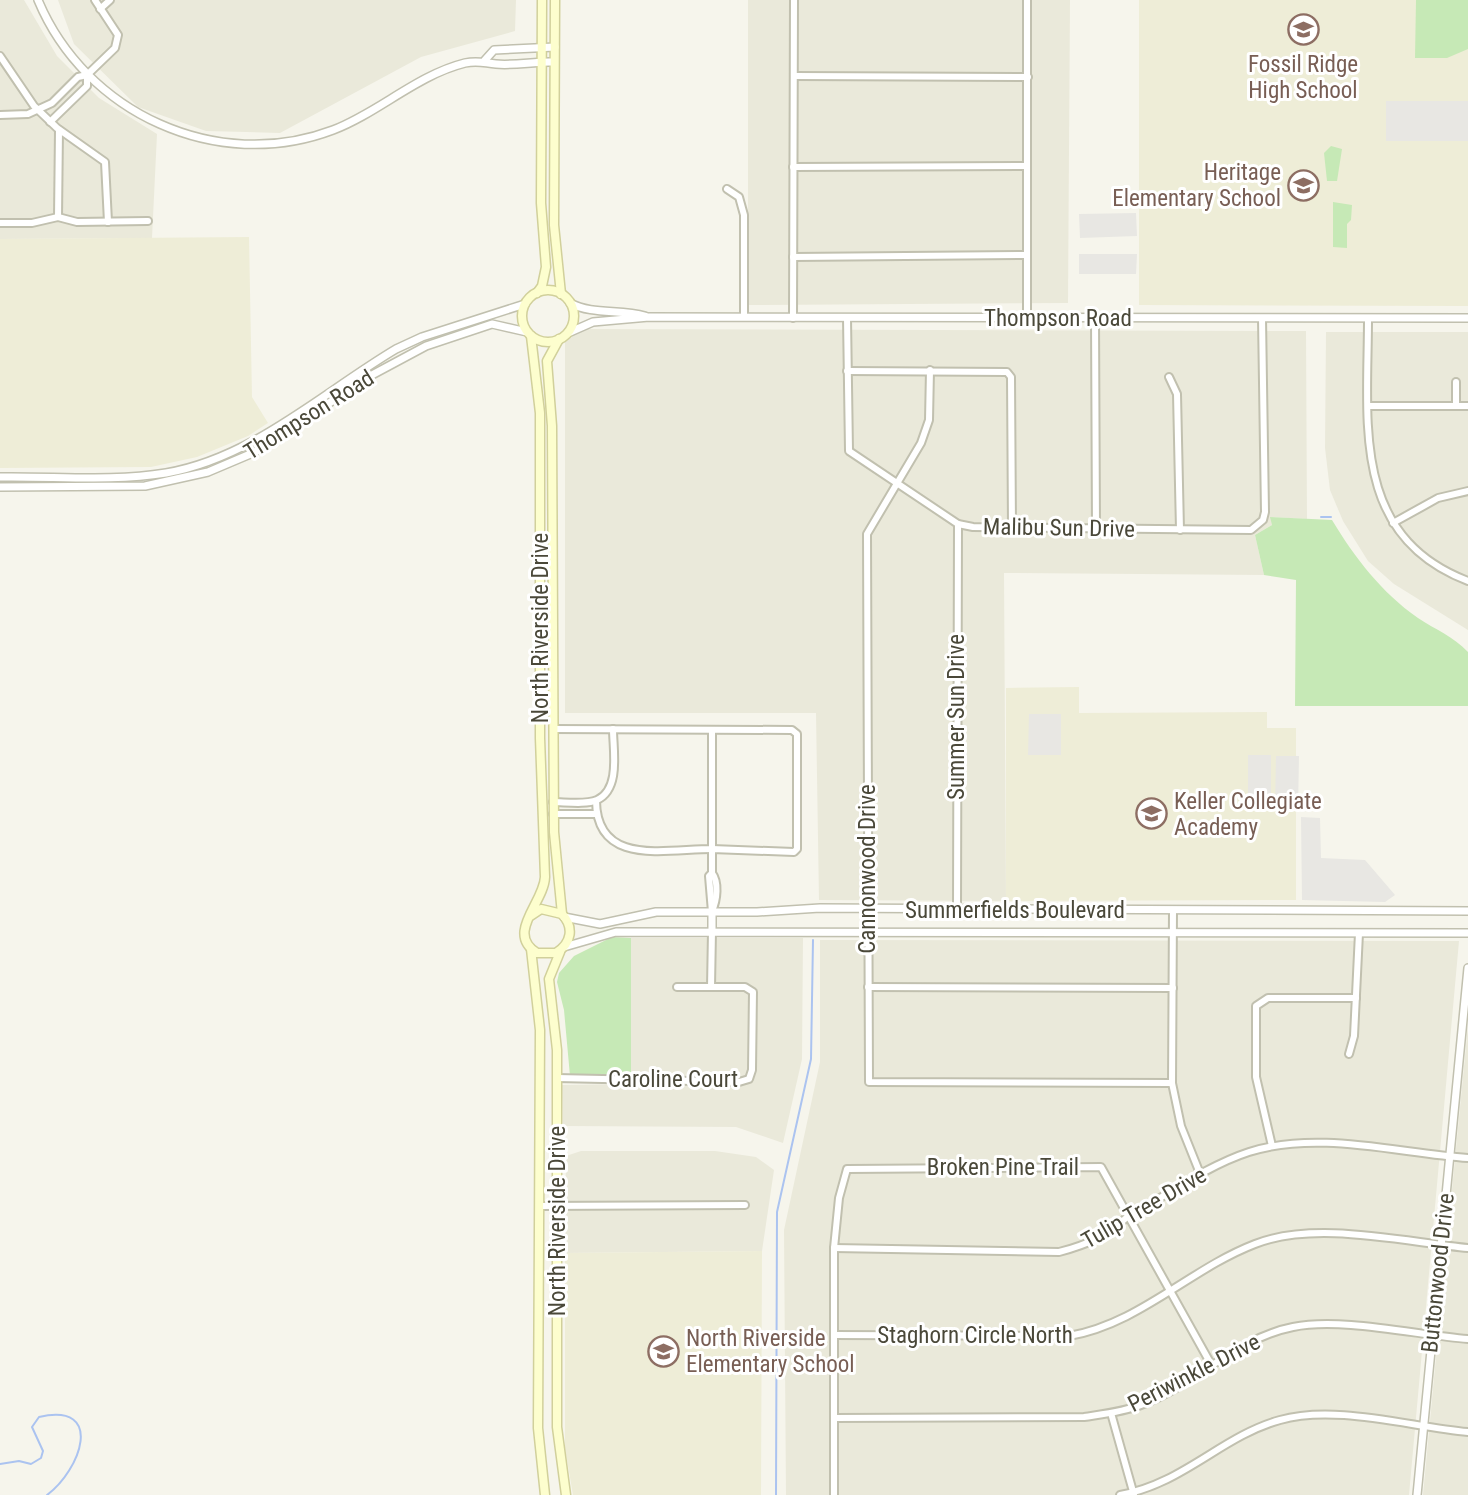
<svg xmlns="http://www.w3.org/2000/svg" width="1468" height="1495" viewBox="0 0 1468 1495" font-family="'Roboto Condensed',sans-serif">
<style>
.residential{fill:#eae9da}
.education{fill:#eeedd7}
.green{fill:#c6e9b6}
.parking{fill:#e8e7e3}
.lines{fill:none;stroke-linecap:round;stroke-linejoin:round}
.stream{stroke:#abc3f0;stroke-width:2}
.minor-casing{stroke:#c1c0af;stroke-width:10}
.tertiary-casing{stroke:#c1c0af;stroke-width:10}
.secondary-casing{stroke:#d1d09b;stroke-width:11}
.minor{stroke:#fff;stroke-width:6}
.tertiary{stroke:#fff;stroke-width:7}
.secondary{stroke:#fdfece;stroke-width:8}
.labels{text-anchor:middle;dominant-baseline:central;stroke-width:6;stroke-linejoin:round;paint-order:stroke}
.education-label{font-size:23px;fill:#785e54;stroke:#fff;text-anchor:start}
.street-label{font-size:23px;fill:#4a4839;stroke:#fff}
</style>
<rect width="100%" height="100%" fill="#f6f5ec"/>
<!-- residential -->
<g class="residential">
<polygon points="0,0 24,0 57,56 99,98 157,134 152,238 0,239"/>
<polygon points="58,0 516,0 515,31 421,57 280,133 206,131 138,107 74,44"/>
<polygon points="748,0 1070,0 1068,303 748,305"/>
<polygon points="565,329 1306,331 1307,519 1271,517 1272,525 1255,535 1264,575 1004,573 1006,901 819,900 816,713 565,713"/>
<polygon points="1326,332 1468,332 1468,630 1394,584 1368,561 1343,521 1330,490 1325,448"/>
<polygon points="631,938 803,938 802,1059 783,1143 736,1127 563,1126 562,1085 631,1084"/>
<polygon points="820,940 1459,941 1409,1495 786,1495 784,1230 820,1062"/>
<polygon points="1468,1026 1468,1495 1423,1495 1446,1251"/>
<polygon points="581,1151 715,1151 756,1157 774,1170 762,1251 565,1253 566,1156"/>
</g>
<!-- education -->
<g class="education">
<polygon points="1139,0 1468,0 1468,306 1139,305"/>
<polygon points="249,237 252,397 268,423 248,436 197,457 151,467 0,468 0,239"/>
<polygon points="1079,687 1079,713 1267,712 1267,728 1296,728 1296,900 1006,901 1006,688"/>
<polygon points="762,1251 761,1495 573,1495 565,1448 565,1253"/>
</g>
<!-- green -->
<g class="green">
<polygon points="1416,0 1468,0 1468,49 1447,58 1415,58"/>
<polygon points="1331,146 1342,149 1337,181 1327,181 1324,153"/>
<polygon points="1333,202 1352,205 1351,220 1347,224 1347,248 1333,247"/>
<path d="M1270,517L1332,520C1355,558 1381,592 1418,618C1436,630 1453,636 1468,652V706H1295L1296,580L1264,575L1255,535L1272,525Z"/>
<polygon points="612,937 631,938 631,1077 570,1076 564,1010 557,982 559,973 574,956"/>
</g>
<!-- parking -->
<g class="parking">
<rect x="1386" y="101" width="82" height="40"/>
<polygon points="1136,213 1137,236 1080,238 1079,214"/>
<polygon points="1079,254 1137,254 1136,274 1079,274"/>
<polygon points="1029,714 1061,714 1061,755 1028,755"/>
<polygon points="1248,755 1271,755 1271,808 1248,807"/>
<polygon points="1276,756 1299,756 1298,810 1275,810"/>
<polygon points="1301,817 1320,818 1321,858 1365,860 1395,895 1385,902 1302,900"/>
</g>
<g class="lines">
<!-- stream -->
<g class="stream">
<polyline points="1321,517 1331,517"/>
<path d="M0,1464L19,1461L31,1464L41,1458L43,1451L32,1427L39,1417C106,1402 80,1471 47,1495"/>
<polyline points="776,1495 777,1212 811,1059 813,940"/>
</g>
<defs>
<g id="minor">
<polyline points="100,9 110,0"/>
<polyline points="0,56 34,106 57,128 105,162 108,222"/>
<polyline points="794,76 1028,77"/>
<polyline points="0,115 28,114 52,103 78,77 87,75 115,48 118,35 95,0"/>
<polyline points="50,122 87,86 87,75"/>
<polyline points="793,167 1027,166"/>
<polyline points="727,189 739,197 744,215 744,317"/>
<polyline points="58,217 59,130"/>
<polyline points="0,223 32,223 58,217 77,222 148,221"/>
<polyline points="793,257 1027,255"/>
<polyline points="793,318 794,0"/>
<polyline points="847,318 849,451 958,524 973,527 1251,530 1263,520 1265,512 1262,318"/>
<polyline points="1027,318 1027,0"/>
<polyline points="1095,318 1096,529"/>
<path d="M1368,318C1368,422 1350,536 1468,581"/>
<polyline points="930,370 929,420 921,443 867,534 869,1082 1172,1083"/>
<polyline points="847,371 1007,372 1011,377 1012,528"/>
<polyline points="1169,377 1177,394 1180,530"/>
<polyline points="1456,382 1456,406"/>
<polyline points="1368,406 1468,406"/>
<polyline points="1393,523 1438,498 1468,491"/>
<polyline points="553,729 792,730 797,734 797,849 794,852 712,849 712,873 709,876 712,912"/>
<path d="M596,801C597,867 666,849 712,849V730"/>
<path d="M553,802C565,802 586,805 597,800C621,789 613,750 613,729"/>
<polyline points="553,814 596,814"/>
<path d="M712,873C719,882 717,900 712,911"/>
<polyline points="957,910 958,524"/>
<polyline points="1173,910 1172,1083 1181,1126 1201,1176"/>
<polyline points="711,987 712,931"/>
<polyline points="868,987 1173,988"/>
<polyline points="1349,1054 1354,1036 1359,933"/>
<polyline points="557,1078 739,1082 749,1079 752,1070 753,992 745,987 677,987"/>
<polyline points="1272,1146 1256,1077 1256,1006 1268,998 1356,998"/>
<polyline points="539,1206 745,1205"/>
<path d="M834,1248L1059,1252C1083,1246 1108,1236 1126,1218C1166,1196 1206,1166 1249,1152C1318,1130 1397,1153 1468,1158"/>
<path d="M834,1335L1069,1336C1139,1324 1190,1269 1255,1244C1315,1220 1405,1242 1468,1248"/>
<polyline points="1111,1413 1134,1495"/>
<path d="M834,1418L1084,1417C1103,1414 1123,1412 1141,1405C1194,1386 1236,1338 1293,1327C1341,1317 1417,1335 1468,1339"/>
<polyline points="834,1495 834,1248 839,1198 847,1169 1101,1167 1212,1366"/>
<path d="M1120,1495C1183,1484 1222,1436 1280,1420C1335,1404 1411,1427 1468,1432"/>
</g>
<g id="tertiary">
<path d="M38,0C85,113 217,174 333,130C378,113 417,75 465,63C478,60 484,63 496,64C514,66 536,61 554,62"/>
<polyline points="485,60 494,50 555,47"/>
<path d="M570,303C592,315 620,309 645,316"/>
<polyline points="568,333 593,322 649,317 1468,318"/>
<path d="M0,477C55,476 112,482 166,473C253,458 322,393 396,349L422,337L525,304"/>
<polyline points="0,487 145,486 208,472 255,452 370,376 426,346 492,324 527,332"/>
<polyline points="712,912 712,931"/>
<polyline points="564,917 600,924 656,912 757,912 820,908 1468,911"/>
<polyline points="564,947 616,932 1468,933"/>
<polyline points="1417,1495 1468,968"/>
</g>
<g id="secondary">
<polyline points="555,0 554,225 561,294"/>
<circle cx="548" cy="316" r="26"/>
<polyline points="537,293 542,286 546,267 541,203 542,0"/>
<polyline points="559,339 547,361 552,426 554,832 562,914"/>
<path d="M529,917L541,909L562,914C574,927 572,943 556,953H537C505,933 544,903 545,877L540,738V413L531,336"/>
<polyline points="531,949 540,1030 538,1428 545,1495"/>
<polyline points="560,952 549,979 557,1050 557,1427 566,1495"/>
</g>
</defs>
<!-- minor casing -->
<use href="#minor" class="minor-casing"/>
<!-- tertiary casing -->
<use href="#tertiary" class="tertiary-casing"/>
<!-- secondary casing -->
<use href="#secondary" class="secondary-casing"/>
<!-- minor -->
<use href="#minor" class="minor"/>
<!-- tertiary -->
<use href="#tertiary" class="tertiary"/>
<!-- secondary -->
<use href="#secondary" class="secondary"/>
</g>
<!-- icons -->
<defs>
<symbol id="school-ring" viewBox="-11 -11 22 22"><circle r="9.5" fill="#fff" stroke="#8d6e63" stroke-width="1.5"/><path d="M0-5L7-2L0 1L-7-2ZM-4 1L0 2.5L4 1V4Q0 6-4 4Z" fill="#8d6e63"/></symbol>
</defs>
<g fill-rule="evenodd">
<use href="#school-ring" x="1286" y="12" width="35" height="35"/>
<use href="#school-ring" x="1286" y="168" width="35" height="35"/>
<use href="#school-ring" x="1134" y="796" width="35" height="35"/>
<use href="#school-ring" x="646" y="1334" width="35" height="35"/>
</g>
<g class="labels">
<!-- education labels -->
<g class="education-label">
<text x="1303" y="64" text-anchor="middle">Fossil Ridge<tspan x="1303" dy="26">High School</tspan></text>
<text x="1281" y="172" text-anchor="end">Heritage<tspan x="1281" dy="26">Elementary School</tspan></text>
<text x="1174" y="801">Keller Collegiate<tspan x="1174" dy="26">Academy</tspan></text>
<text x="686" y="1338">North Riverside<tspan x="686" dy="26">Elementary School</tspan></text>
</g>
<!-- street labels -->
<g class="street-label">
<text x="1058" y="318">Thompson Road</text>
<text transform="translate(309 415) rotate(-32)">Thompson Road</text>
<text transform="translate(1059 528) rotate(1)">Malibu Sun Drive</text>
<text transform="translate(540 628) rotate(-90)">North Riverside Drive</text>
<text transform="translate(956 717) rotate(-90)">Summer Sun Drive</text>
<text transform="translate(867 869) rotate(-90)">Cannonwood Drive</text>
<text x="1015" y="910">Summerfields Boulevard</text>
<text x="673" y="1079">Caroline Court</text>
<text x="1003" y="1167">Broken Pine Trail</text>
<text transform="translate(1144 1208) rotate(-30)">Tulip Tree Drive</text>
<text transform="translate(557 1221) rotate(-90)">North Riverside Drive</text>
<text transform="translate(1438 1273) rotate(-84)">Buttonwood Drive</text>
<text x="975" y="1335">Staghorn Circle North</text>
<text transform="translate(1194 1373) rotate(-27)">Periwinkle Drive</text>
</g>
</g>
</svg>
